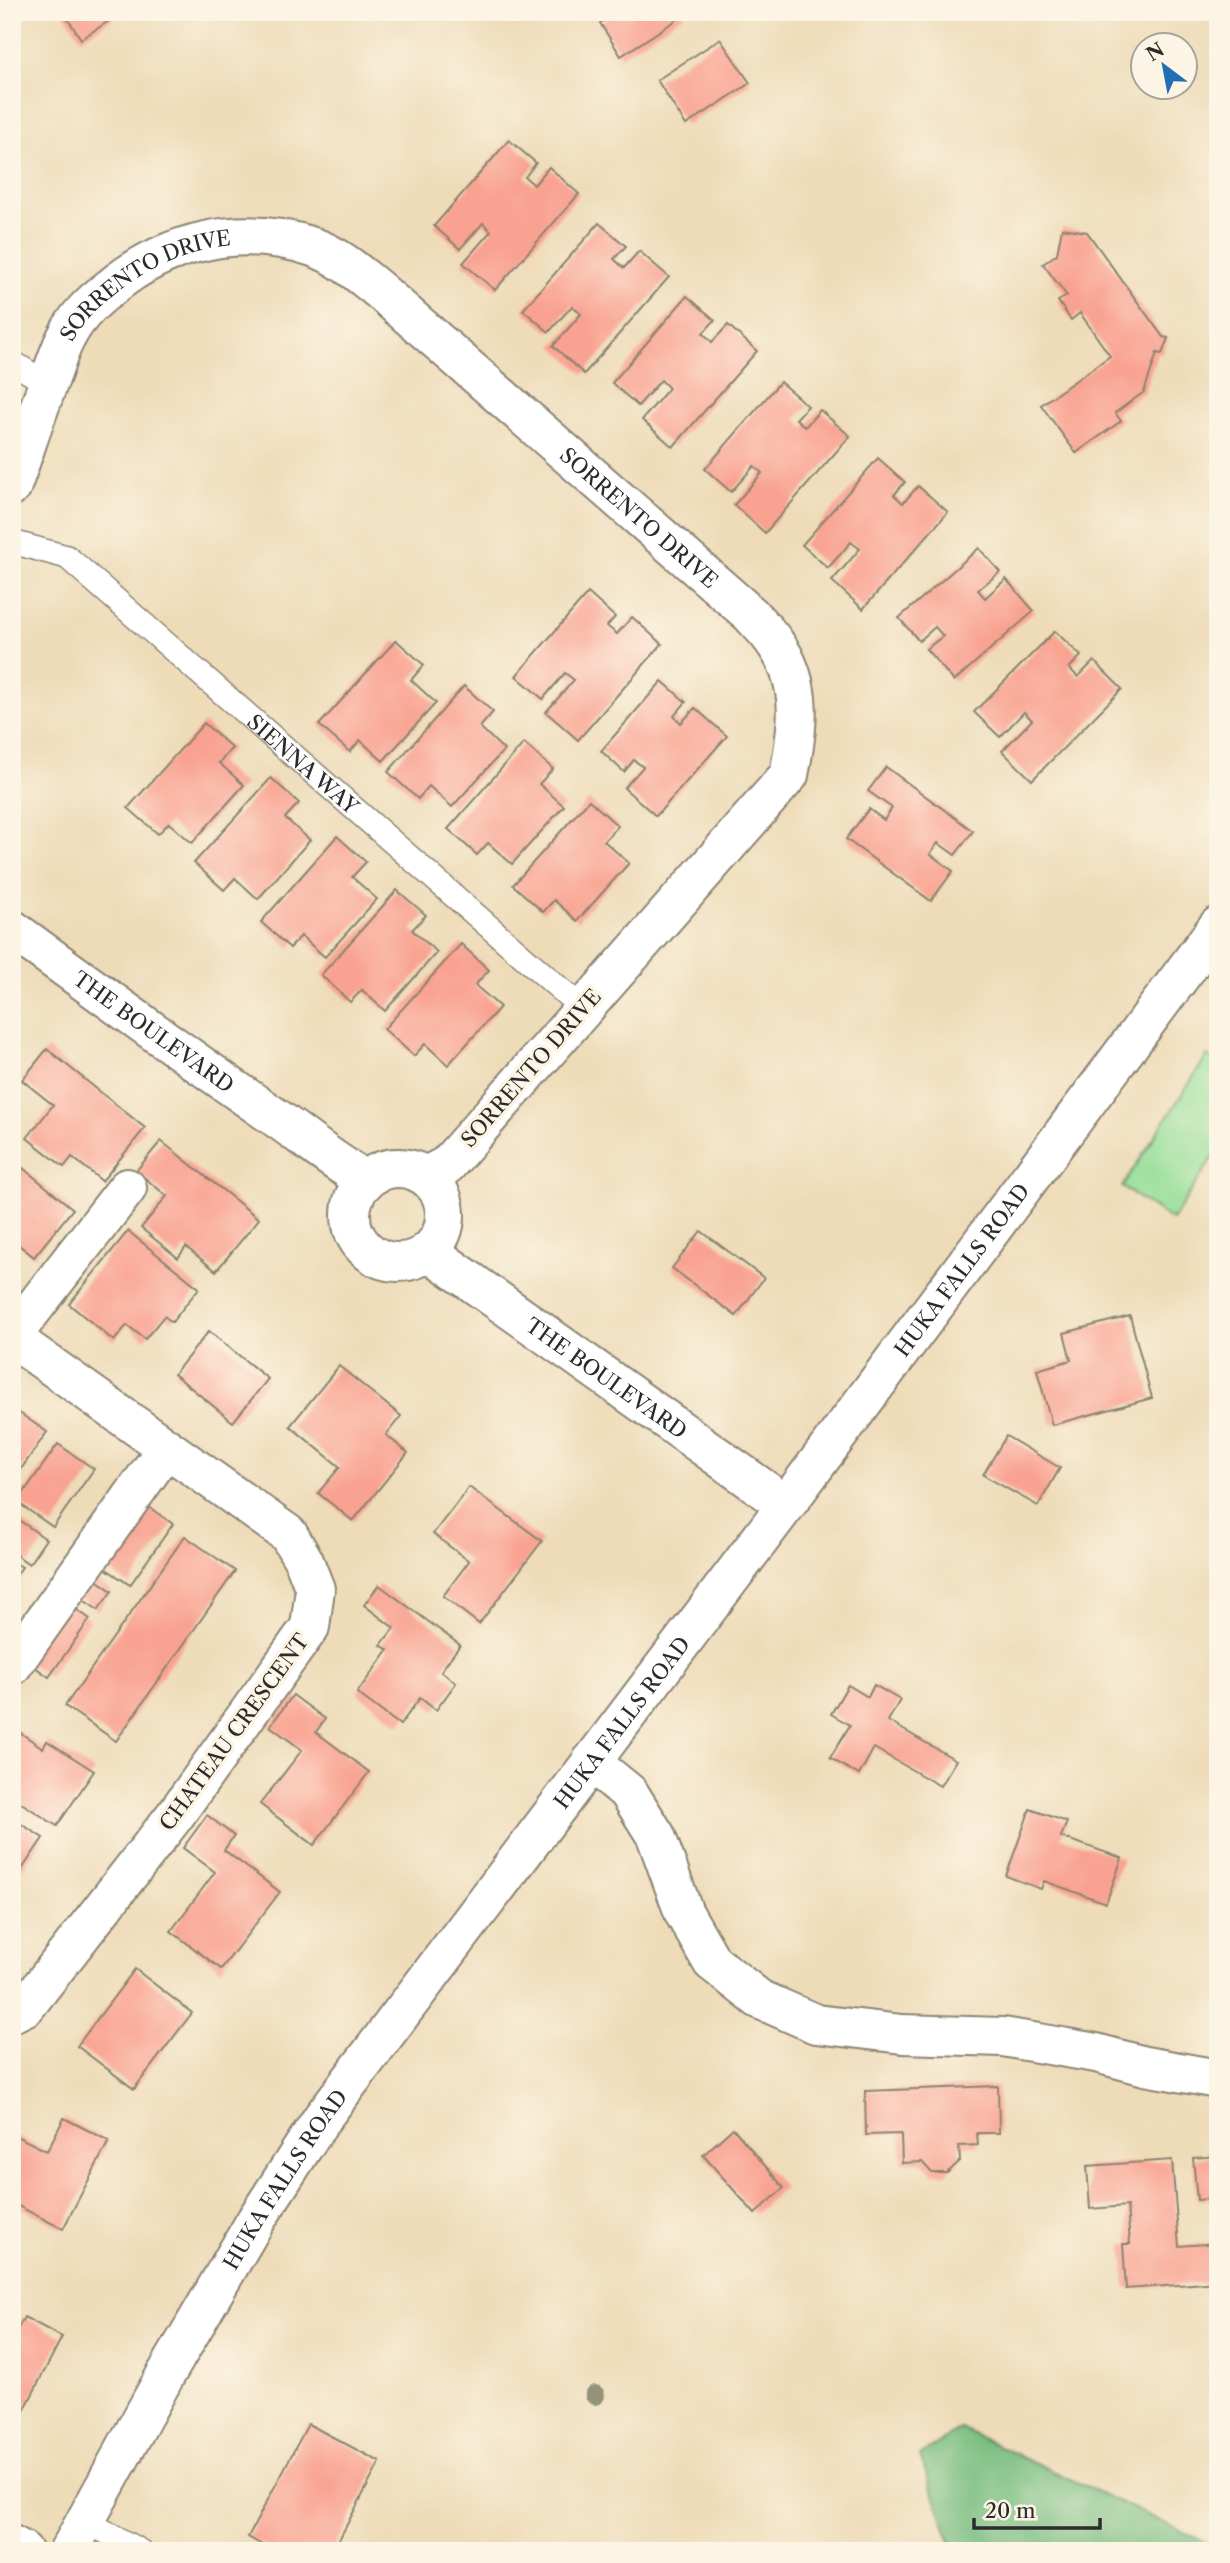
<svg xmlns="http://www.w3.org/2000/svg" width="1230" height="2563" viewBox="0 0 1230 2563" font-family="'Libre Caslon Text',serif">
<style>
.green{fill:#95de98;stroke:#608462;stroke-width:2}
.forest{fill:#78bd80;stroke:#527456;stroke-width:2}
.building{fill:#f9a291}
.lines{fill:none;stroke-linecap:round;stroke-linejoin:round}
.service-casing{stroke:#8c8472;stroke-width:26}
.minor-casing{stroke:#8c8472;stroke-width:42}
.tertiary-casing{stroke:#8c8472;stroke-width:42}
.service{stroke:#fff;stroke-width:23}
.minor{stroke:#fff;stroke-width:38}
.tertiary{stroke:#fff;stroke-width:38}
.tree{fill:#92937a}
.labels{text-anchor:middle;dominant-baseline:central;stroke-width:7;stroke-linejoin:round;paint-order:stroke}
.street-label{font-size:21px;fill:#2b2b2b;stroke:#fcf5e5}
</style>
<rect width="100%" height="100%" fill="#fcf5e5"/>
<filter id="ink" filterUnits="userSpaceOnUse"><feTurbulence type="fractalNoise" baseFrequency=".0143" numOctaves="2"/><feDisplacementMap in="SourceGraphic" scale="14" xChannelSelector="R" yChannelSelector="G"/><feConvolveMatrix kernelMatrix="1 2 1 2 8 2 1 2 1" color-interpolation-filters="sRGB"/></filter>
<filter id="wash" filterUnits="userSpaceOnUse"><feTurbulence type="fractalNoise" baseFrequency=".00686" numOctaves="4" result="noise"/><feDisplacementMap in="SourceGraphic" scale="28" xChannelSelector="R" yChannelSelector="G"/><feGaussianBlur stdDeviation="1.57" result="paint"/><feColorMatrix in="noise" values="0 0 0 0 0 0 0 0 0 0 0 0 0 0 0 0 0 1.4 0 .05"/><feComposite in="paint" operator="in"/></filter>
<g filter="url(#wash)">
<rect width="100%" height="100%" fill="#eedcb9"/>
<!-- green -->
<polygon class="green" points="1207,1056 1218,1063 1218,1150 1172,1220 1122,1187"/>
<!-- forest -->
<polygon class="forest" points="960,2428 1218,2548 1218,2551 954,2551 920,2456"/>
<g id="blocks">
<!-- building -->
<g class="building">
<polygon points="63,12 123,12 81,39"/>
<polygon points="603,12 682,12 684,15 621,56 600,23 607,18"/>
<polygon points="720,39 750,83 686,125 657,80"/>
<polygon points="509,140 536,163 525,177 534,185 549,167 579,194 495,290 463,263 491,231 483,223 460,249 434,226"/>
<polygon points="599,223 626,246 614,259 624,268 639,251 669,277 584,374 553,346 581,314 572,306 549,332 523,310"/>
<polygon points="1062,228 1087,232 1163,337 1168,338 1162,354 1157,353 1144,392 1115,413 1121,421 1076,453 1041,405 1110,356 1080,313 1071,320 1058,301 1067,296 1043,264 1057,254"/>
<polygon points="687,296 715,320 703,333 712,342 728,325 757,351 673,447 642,420 669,388 661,380 638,406 612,383"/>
<polygon points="780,382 808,406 796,419 805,427 820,410 850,436 765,533 734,505 762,473 754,466 731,492 705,469"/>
<polygon points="878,458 905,482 894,495 903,503 918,486 948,512 863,609 832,581 860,549 851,542 828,568 802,545"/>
<polygon points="979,548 1000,572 978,590 985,598 1006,579 1034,611 954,681 926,649 943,636 935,627 919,641 899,618"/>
<polygon points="588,593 615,617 607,626 617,634 632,617 662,644 578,740 546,712 574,680 565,673 543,699 516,676"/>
<polygon points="1055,631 1081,656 1069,668 1078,677 1094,661 1122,689 1032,780 1002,751 1032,720 1024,712 1000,737 974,712"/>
<polygon points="396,640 424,665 411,680 436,703 383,761 360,740 350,752 319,725"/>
<polygon points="662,681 686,702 674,716 681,723 695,708 727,736 656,816 624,788 643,767 634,760 624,772 601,751"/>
<polygon points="464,686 493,712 480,727 504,750 452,807 429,786 418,799 388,772"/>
<polygon points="204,723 232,748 219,763 244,785 192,843 169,823 158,834 128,808"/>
<polygon points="524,743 553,769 539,784 564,806 512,864 488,843 477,855 448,829"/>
<polygon points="886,767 973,831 955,855 938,843 930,854 953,871 931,901 846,839 869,809 884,820 892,808 868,791"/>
<polygon points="271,778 299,803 285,818 310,840 258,899 235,878 224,890 194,863"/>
<polygon points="589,800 618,826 604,841 629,863 577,921 554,900 543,912 513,885"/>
<polygon points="337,836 366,862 352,877 377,899 325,957 301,936 290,948 261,922"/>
<polygon points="397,890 426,915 412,930 437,952 385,1011 362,990 350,1002 321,975"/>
<polygon points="461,944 489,970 475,985 500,1007 448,1065 425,1044 414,1056 384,1029"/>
<polygon points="47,1049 145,1128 102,1181 72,1157 64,1167 27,1138 53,1105 22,1080"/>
<polygon points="161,1141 259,1219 216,1271 186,1247 178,1258 141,1228 167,1196 136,1171"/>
<polygon points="12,1159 73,1209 34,1257 14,1241 12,1244"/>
<polygon points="128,1231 199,1288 172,1322 164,1316 145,1339 127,1325 114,1341 69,1304"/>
<polygon points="701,1231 764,1278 736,1316 672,1268"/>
<polygon points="1130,1316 1152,1398 1052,1425 1037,1370 1071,1360 1064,1333"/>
<polygon points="209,1331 268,1379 233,1422 174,1374"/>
<polygon points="339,1366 401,1416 386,1435 408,1453 353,1521 318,1493 340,1467 290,1426"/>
<polygon points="12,1408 47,1432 12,1482"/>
<polygon points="1006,1436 1060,1468 1038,1506 983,1475"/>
<polygon points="58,1444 94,1469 53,1527 17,1502"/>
<polygon points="469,1487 542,1541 479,1624 443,1596 469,1561 433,1534"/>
<polygon points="139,1500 173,1524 130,1585 96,1562"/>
<polygon points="16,1518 46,1539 29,1564 12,1552 12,1523"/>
<polygon points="185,1536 235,1571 116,1741 65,1706"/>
<polygon points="12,1561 22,1567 12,1581"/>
<polygon points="85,1572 112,1591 98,1610 72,1592"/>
<polygon points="379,1585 460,1645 441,1671 456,1683 436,1710 420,1698 400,1725 357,1693 388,1650 381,1645 394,1628 364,1605"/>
<polygon points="62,1599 90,1619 49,1677 21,1657"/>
<polygon points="848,1685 868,1697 874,1685 900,1700 888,1721 956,1760 940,1786 874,1748 859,1775 830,1758 850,1725 831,1714"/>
<polygon points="293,1695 325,1719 316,1732 369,1772 314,1845 260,1804 302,1750 270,1726"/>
<polygon points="12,1727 43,1748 47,1741 94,1771 57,1826 12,1797"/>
<polygon points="1030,1809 1067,1822 1061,1837 1122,1858 1106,1903 1044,1881 1041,1889 1006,1876"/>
<polygon points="207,1815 234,1836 224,1850 280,1892 221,1969 171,1931 215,1872 183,1848"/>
<polygon points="12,1818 43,1838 12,1884"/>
<polygon points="135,1969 192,2013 134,2089 77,2046"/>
<polygon points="998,2086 999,2133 977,2133 978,2145 959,2146 960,2161 947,2173 932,2173 922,2162 902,2163 901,2134 866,2135 865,2091"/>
<polygon points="64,2118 109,2141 63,2229 12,2203 12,2134 47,2151"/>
<polygon points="733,2128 784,2188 755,2214 703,2155"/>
<polygon points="1218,2156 1218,2198 1197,2200 1193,2158"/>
<polygon points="1172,2160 1179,2246 1218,2243 1218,2282 1126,2289 1123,2244 1130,2244 1127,2206 1090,2209 1087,2166"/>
<polygon points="24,2317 62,2337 12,2434 12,2339"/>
<polygon points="308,2424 380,2462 333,2551 273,2551 248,2537"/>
</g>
</g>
</g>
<g filter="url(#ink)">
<use href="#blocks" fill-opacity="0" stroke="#8c8472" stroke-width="2"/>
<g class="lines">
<defs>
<g id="service">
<polyline points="12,362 48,384"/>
<path id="s1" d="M12,542L67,557L583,1009"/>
<polyline points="86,2521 140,2551"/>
</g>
<g id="minor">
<path id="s2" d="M12,486C25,449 37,412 51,376C56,363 60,348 67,336C76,318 93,301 109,289C166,241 240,223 313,247C338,255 359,274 379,290L750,614C758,623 768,632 775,643C805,684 798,729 789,775L447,1165L426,1176"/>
<path id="s3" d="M12,929C97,991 182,1053 269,1113C302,1135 331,1161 366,1180"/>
<circle cx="398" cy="1215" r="47"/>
<path id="s4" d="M428,1251L786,1505"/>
<polyline points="12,1336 127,1188"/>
<polyline points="12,1338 288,1534 304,1561 315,1589 310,1627 176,1814 26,2006 12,2013"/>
<polyline points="12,1666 166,1449"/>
<polyline points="591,1762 629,1793 656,1836 684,1913 712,1962 759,1999 816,2024 902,2034 1003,2037 1096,2053 1145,2066 1218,2079"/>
<polyline points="12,2545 23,2551"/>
</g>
<g id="tertiary">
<path id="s5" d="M69,2551L165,2376L256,2220L322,2118L786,1505L1218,926"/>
</g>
</defs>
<!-- service casing -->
<use href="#service" class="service-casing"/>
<!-- minor casing -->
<use href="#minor" class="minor-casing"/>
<!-- tertiary casing -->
<use href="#tertiary" class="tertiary-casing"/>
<!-- service -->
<use href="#service" class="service"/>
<!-- minor -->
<use href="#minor" class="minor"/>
<!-- tertiary -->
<use href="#tertiary" class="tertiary"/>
</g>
<!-- trees -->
<circle class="tree" cx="595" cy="2395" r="10"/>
</g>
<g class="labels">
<!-- street labels -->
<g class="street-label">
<text stroke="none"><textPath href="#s2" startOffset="257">SORRENTO DRIVE</textPath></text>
<text stroke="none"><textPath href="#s2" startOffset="866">SORRENTO DRIVE</textPath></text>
<text stroke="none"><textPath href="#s1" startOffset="371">SIENNA WAY</textPath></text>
<text stroke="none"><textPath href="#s3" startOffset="175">THE BOULEVARD</textPath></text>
<text transform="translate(531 1068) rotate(-49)">SORRENTO DRIVE</text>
<text stroke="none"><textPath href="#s5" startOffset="1564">HUKA FALLS ROAD</textPath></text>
<text stroke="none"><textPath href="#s4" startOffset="219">THE BOULEVARD</textPath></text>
<text stroke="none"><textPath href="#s5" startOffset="998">HUKA FALLS ROAD</textPath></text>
<text transform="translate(234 1732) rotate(-54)">CHATEAU CRESCENT</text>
<text stroke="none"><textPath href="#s5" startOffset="430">HUKA FALLS ROAD</textPath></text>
</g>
</g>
<!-- margin -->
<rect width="1230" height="2563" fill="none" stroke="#fcf5e5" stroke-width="42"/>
<!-- north arrow -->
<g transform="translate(1164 66) rotate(328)"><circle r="33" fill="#fcf5e5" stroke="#a8a49b" stroke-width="2"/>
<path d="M0-5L12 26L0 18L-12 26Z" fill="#1f6fb2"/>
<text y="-10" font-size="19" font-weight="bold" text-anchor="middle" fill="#2b2b2b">N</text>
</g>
<!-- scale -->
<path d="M974 2518v10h126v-10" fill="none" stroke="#2b2b2b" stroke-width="3.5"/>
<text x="985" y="2518" font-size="21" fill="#2b2b2b" stroke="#fcf5e5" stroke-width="5" paint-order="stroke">20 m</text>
</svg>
